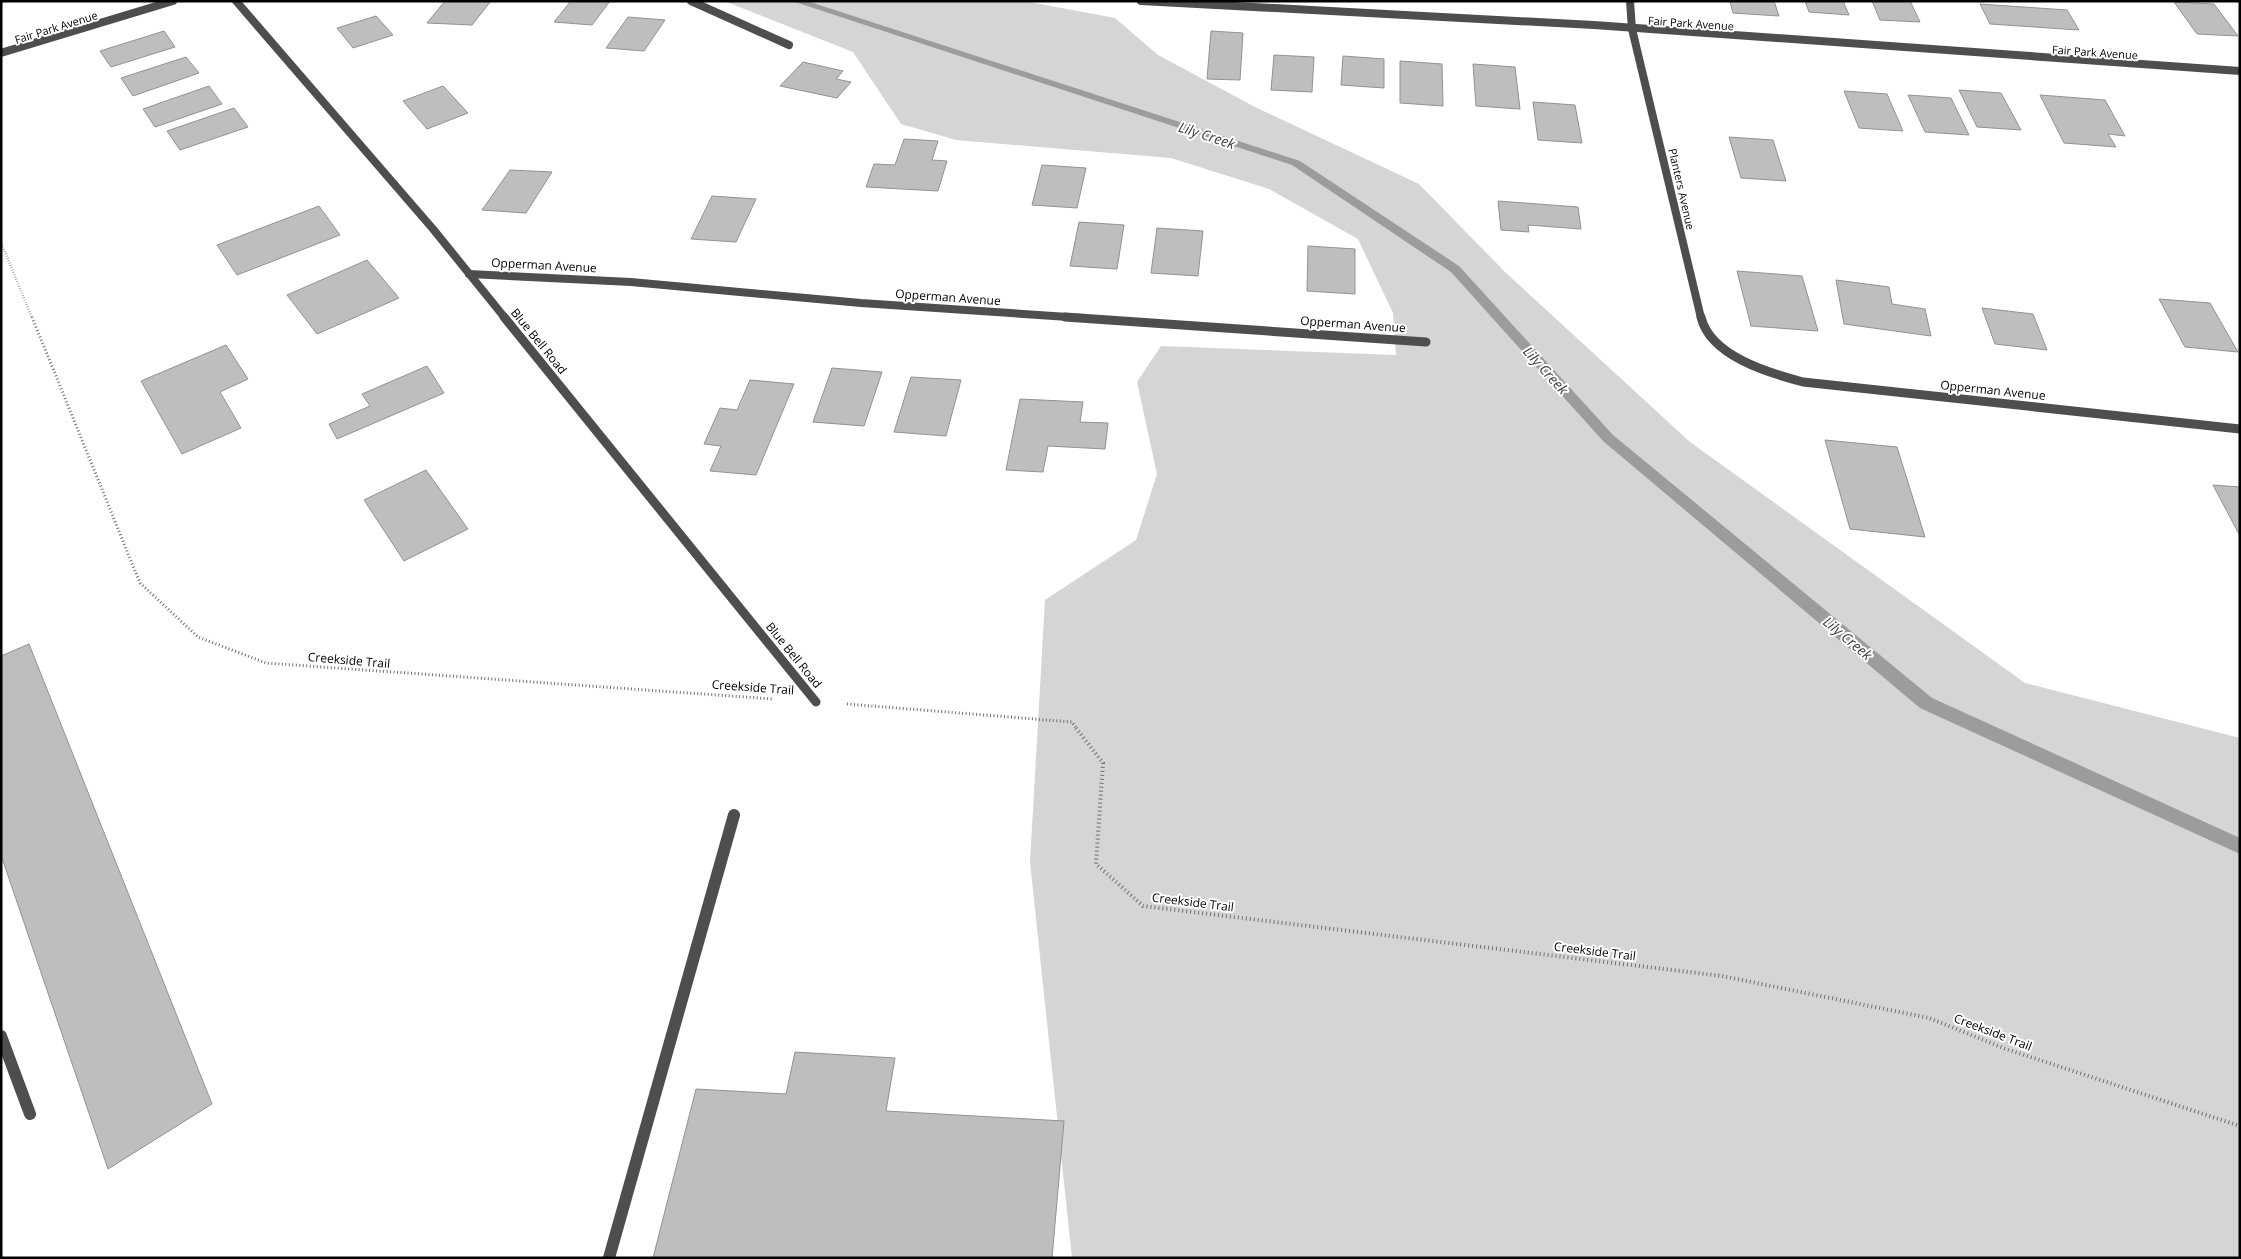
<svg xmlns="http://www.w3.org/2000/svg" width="2241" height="1259" viewBox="0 0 2241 1259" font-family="'Open Sans',sans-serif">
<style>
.green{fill:#d5d5d5}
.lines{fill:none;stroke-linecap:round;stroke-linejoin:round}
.stream{fill:#9c9c9c;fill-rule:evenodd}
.building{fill:#bebebe;stroke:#929292}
.path-far2{stroke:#707070;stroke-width:2.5;stroke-dasharray:0.5 2;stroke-linecap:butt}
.path-far1{stroke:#707070;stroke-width:3;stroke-dasharray:1 2.5;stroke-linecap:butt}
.path{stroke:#707070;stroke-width:4;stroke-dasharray:1 3;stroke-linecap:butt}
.lane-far1{stroke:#4e4e4e;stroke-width:8}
.lane{stroke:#4e4e4e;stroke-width:12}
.street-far1{stroke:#4e4e4e;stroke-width:8}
.street{stroke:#4e4e4e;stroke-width:9}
.labels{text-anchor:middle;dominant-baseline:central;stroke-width:4;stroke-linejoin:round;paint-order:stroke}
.far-street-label{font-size:11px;fill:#000;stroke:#fff}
.street-label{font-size:12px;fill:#000;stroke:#fff}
.water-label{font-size:14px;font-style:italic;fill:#3d3d3d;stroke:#fff}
</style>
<rect width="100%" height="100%" fill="#fff"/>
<!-- green -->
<polygon class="green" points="724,1 1024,1 1115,18 1158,55 1255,107 1419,184 1506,273 1690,442 2025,683 2240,738 2240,1258 1072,1258 1030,862 1045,600 1136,540 1157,474 1137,382 1161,346 1396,355 1393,313 1358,239 1269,189 1171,158 956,140 901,124 853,52"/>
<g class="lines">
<!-- stream -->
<polygon class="stream" points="792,1 807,1 1300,161 1459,266 1613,435 1932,698 2240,838 2240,854 1920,708 1603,441 1451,272 1292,165"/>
</g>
<!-- building -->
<g class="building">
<polygon points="445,1 491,1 472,25 427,23"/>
<polygon points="571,1 610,1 592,25 554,22"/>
<polygon points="1730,1 1774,1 1779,16 1733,13"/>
<polygon points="1805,1 1843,1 1849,15 1809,12"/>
<polygon points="1872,1 1910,1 1920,22 1880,20"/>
<polygon points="2174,2 2214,4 2238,36 2197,34"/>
<polygon points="1980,4 2067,10 2079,30 1990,24"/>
<polygon points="376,16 393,35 353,48 337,28"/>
<polygon points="628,17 665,20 644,51 606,48"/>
<polygon points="164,31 175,47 111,67 100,51"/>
<polygon points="1211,31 1243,33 1240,80 1207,79"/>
<polygon points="1274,55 1314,57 1312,92 1271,90"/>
<polygon points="1343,56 1384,59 1384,88 1341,85"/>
<polygon points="186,57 199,73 133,96 121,78"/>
<polygon points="1400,61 1442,64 1443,106 1400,103"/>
<polygon points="803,62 843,71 836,79 851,82 837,98 780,86"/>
<polygon points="1473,64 1515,67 1520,109 1476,106"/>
<polygon points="209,86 222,104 155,127 143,109"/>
<polygon points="443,86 468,113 427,129 403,101"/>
<polygon points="1959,90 2001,93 2021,130 1977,127"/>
<polygon points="1844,91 1887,94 1903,131 1859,128"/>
<polygon points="1908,95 1951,98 1969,135 1925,132"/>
<polygon points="2040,95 2105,100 2125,136 2108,134 2116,147 2064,143"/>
<polygon points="1533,102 1575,105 1582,143 1538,140"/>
<polygon points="234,108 248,127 180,150 167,131"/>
<polygon points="1729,137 1773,140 1786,181 1741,178"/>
<polygon points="904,139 938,141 932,160 947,161 938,191 866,187 874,164 895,165"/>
<polygon points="1042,165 1086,168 1077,208 1032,205"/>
<polygon points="510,170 552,172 526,213 482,210"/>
<polygon points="712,196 756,199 736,242 691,239"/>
<polygon points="1498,201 1578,207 1581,229 1528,225 1529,232 1501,230"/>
<polygon points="319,206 340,235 237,275 217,245"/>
<polygon points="1079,222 1124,225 1117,269 1070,266"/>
<polygon points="1157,228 1203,231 1198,276 1151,273"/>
<polygon points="1308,246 1355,249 1355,294 1307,291"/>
<polygon points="367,260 399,298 317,334 287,295"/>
<polygon points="1737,271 1802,276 1818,331 1751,326"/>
<polygon points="1836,280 1889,287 1892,304 1925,309 1931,336 1844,324"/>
<polygon points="2159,299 2210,303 2238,352 2185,347"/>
<polygon points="1982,308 2033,314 2047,350 1995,344"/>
<polygon points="226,345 248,379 220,392 241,428 182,454 141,381"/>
<polygon points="427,366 444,393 337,439 329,424 370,406 362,394"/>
<polygon points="832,368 882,372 864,426 813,422"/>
<polygon points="911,377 961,380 946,436 894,432"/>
<polygon points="750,380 794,384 756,475 710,471 721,446 704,444 720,408 737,410"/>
<polygon points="1020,399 1083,402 1080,422 1108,423 1105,449 1048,446 1043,472 1006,470"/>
<polygon points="1825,440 1897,447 1925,537 1850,529"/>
<polygon points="426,470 468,529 404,561 364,500"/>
<polygon points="2213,485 2240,487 2240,536"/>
<polygon points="29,644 212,1104 108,1169 1,855 1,656"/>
<polygon points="795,1052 895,1058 886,1111 1064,1121 1052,1258 653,1258 696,1089 786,1094"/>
</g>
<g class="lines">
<!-- path-far2 -->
<polyline class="path-far2" points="1,242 32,318"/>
<!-- path-far1 -->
<g class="path-far1">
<polyline points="32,317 140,583 198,637 266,663 773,699"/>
<polyline points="847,704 1072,722 1077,729"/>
</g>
<!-- path -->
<polyline class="path" points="1076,728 1103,763 1096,864 1143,906 1722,976 1929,1018 2006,1049 2240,1126"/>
<!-- lane-far1 -->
<polyline class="lane-far1" points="691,1 789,45"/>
<!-- lane -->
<g class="lane">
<polyline points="1,1036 30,1114"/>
<polyline points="609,1258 734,815"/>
</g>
<!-- street-far1 -->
<g class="street-far1">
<polyline points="236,1 433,229 505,318"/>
<polyline points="1141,1 1594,25 2240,71"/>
<polyline points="1630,1 1632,29 1701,318"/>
<polyline points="1,53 173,1"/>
<polyline points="469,274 631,282 861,303 1083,318"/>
</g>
<!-- street -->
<g class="street">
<polyline points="504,317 816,702"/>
<polyline points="1065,317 1426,342"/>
<path d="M1701,317C1710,356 1769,373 1803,382L2240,429"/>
</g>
</g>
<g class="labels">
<!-- far-street labels -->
<g class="far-street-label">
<text transform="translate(1691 23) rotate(4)">Fair Park Avenue</text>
<text transform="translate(56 27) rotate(-17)">Fair Park Avenue</text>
<text transform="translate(2095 52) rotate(4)">Fair Park Avenue</text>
<text transform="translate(1682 189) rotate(77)">Planters Avenue</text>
</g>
<!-- street labels -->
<g class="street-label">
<text transform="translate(544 265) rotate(3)">Opperman Avenue</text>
<text transform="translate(948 297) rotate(4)">Opperman Avenue</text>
<text transform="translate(1353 324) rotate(4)">Opperman Avenue</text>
<text transform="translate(539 341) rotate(51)">Blue Bell Road</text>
<text transform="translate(1993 390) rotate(6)">Opperman Avenue</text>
<text transform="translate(794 655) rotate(51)">Blue Bell Road</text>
<text transform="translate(349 660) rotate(5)">Creekside Trail</text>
<text transform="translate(753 687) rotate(4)">Creekside Trail</text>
<text transform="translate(1193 902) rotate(7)">Creekside Trail</text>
<text transform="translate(1595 951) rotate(7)">Creekside Trail</text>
<text transform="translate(1993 1032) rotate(21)">Creekside Trail</text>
</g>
<!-- water labels -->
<g class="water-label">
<text transform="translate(1207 135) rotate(18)">Lily Creek</text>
<text transform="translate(1546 370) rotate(48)">Lily Creek</text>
<text transform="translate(1848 638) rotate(40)">Lily Creek</text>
</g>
</g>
<!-- border -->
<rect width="2241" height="1259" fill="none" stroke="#000000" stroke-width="5"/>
</svg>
